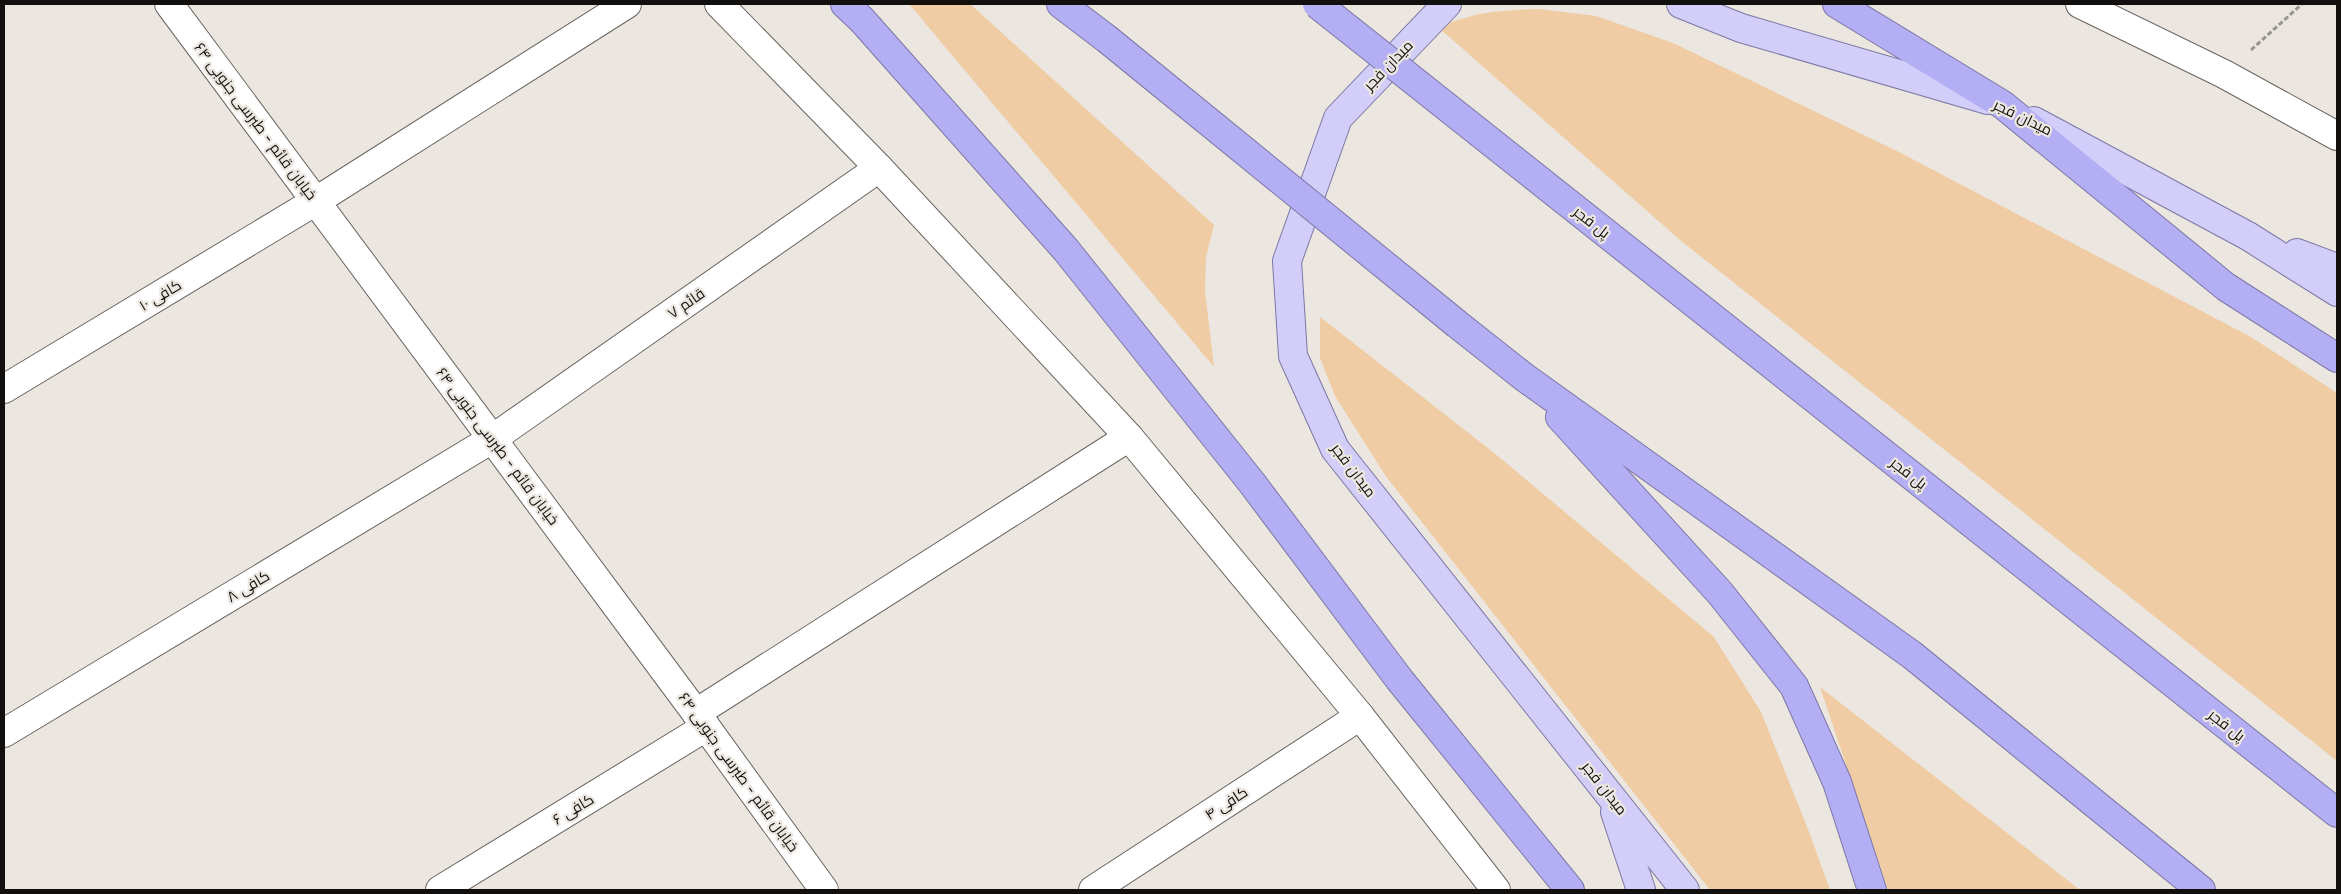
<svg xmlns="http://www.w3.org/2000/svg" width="2341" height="894" viewBox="0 0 2341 894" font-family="Inter,Cairo,sans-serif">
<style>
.green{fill:#efcca3}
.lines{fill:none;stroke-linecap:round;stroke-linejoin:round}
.minor-casing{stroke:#69645f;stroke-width:30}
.major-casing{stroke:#7b77a4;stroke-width:30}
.highway-casing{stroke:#7b77a4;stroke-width:30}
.path{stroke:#989490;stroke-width:3;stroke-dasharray:5 2.5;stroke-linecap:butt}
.minor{stroke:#fff;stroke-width:28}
.major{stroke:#d2cef9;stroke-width:28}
.highway{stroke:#b4aef5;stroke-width:28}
.highway-bridge-casing{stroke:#7b77a4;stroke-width:30;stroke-linecap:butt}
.highway-bridge{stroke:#b4aef5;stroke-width:28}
.labels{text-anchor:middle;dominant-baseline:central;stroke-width:4.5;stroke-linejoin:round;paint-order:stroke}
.street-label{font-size:15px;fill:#11100e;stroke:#ece6e0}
</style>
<rect width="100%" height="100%" fill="#ece6e0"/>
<!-- green -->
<g class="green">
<polygon points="909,4 970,4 1214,225 1206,257 1205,291 1214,367"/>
<path d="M1539,9L1596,16L1673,43L1901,153L2251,337L2337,393V761L1680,240L1438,27C1475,12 1500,10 1539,9Z"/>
<polygon points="1320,317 1493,452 1714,637 1761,712 1808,829 1830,890 1710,890 1385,475 1335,396 1320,358"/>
<polygon points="1820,687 2080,890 1888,890"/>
</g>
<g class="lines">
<defs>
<g id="minor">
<polyline points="169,4 696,713 824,890"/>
<polyline points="719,4 879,168 1129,437 1360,716 1496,890"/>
<polyline points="2080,4 2224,74 2337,136"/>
<polyline points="4,389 316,201 627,4"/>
<polyline points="696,713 1129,437"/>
<polyline points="4,733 492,439 879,168"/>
<polyline points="440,890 706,727"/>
<polyline points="1093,890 1360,716"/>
</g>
<g id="major">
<polyline points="1447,4 1338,118 1287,261 1293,356 1335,449 1685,890"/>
<polyline points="1681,4 1741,28 1988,100"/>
<polyline points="2034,121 2248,236 2337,292"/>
<polyline points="2297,253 2337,268"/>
<polyline points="1615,812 1641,890"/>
</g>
<g id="highway">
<polyline points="845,4 862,20 1066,250 1252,483 1399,679 1570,890"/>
<polyline points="1061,4 1107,39"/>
<polyline points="1837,4 2003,105 2226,287 2337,358"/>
<polyline points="1481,134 2337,813"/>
<polyline points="1457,324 1524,377 1912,655 2201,890"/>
<polyline points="1560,417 1720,593 1794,686 1837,782 1872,890"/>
</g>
</defs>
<!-- minor casing -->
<use href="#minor" class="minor-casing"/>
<!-- major casing -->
<use href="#major" class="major-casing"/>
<!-- highway casing -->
<use href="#highway" class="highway-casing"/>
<!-- path -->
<polyline class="path" points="2251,50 2302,4"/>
<!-- minor -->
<use href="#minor" class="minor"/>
<!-- major -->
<use href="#major" class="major"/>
<!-- highway -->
<use href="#highway" class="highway"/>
<defs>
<g id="highway-bridge">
<polyline points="1317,4 1481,134"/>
<polyline points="1107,39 1457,324"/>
</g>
</defs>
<!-- highway-bridge casing -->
<use href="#highway-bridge" class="highway-bridge-casing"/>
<!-- highway-bridge -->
<use href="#highway-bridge" class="highway-bridge"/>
</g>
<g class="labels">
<!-- street labels -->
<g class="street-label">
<text transform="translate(1388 65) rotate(-46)">میدان فجر</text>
<text transform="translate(2023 117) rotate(26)">میدان فجر</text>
<text transform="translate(256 121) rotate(53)">خیابان قائم - طبرسی جنوبی ۶۴</text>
<text transform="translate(1592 222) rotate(38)">پل فجر</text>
<text transform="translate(160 295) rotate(-31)">کافی ۱۰</text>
<text transform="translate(686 303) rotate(-35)">قائم ۷</text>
<text transform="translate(498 446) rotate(53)">خیابان قائم - طبرسی جنوبی ۶۴</text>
<text transform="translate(1354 470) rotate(53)">میدان فجر</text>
<text transform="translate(1909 473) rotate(38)">پل فجر</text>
<text transform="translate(248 586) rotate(-31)">کافی ۸</text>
<text transform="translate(2227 725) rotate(38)">پل فجر</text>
<text transform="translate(739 772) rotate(54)">خیابان قائم - طبرسی جنوبی ۶۴</text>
<text transform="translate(1605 788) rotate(52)">میدان فجر</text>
<text transform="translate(1226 803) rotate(-33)">کافی ۴</text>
<text transform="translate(573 809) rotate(-31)">کافی ۶</text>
</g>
</g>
<!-- border -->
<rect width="2341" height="894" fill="none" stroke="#11100e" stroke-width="10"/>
</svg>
